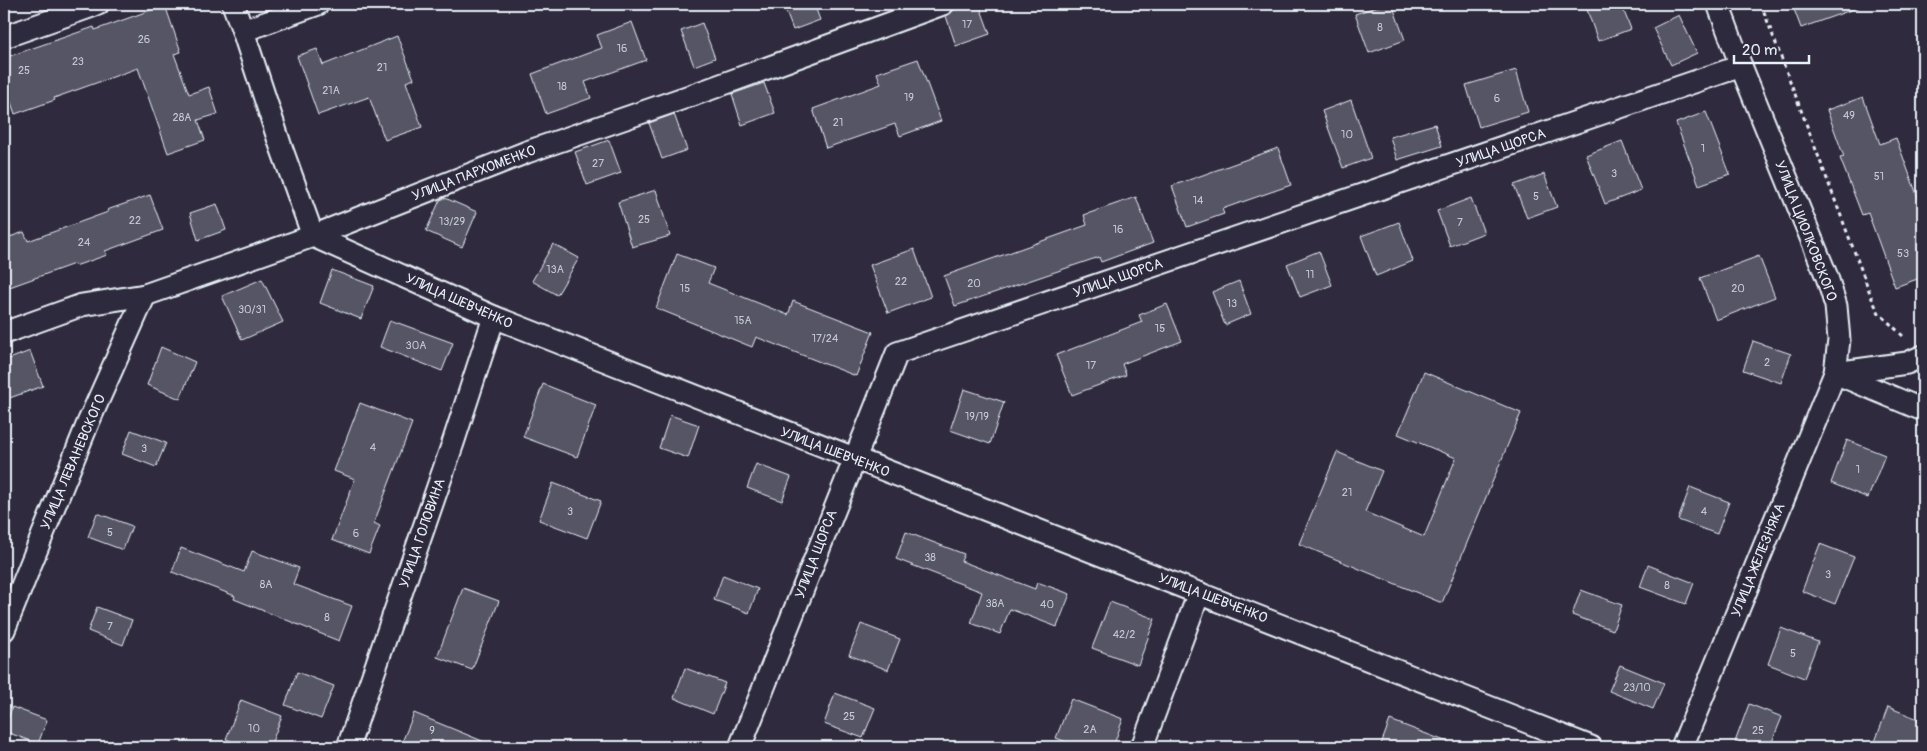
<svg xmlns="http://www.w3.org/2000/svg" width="1927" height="751" viewBox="0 0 1927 751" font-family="Pangolin,sans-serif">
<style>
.building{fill:#575565;stroke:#e8f1f8}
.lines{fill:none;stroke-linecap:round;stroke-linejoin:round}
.minor-casing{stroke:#e8f1f8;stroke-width:25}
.path{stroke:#e8f1f8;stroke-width:3;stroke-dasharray:4 4;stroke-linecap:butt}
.minor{stroke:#2f2a3d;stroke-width:21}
.labels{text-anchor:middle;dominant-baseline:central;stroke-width:5;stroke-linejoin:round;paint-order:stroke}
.number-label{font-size:11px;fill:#c4cad3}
.street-label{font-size:14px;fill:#e8f1f8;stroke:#2f2a3d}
</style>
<rect width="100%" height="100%" fill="#2f2a3d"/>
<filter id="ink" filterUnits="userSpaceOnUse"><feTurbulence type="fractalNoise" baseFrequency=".02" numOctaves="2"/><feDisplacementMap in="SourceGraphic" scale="10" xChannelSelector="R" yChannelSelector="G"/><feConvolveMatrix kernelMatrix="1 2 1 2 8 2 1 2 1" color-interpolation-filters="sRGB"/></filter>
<g filter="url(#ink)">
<!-- building -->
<g class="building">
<polygon points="783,4 814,4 820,20 793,30"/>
<polygon points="971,4 979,4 990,34 956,46 946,16 954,10"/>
<polygon points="1384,4 1392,4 1405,40 1369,53 1355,14"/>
<polygon points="1585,4 1621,4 1631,29 1598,41"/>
<polygon points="1792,4 1861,4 1862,6 1801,28"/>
<polygon points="165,5 181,52 174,54 189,94 209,87 218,114 198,120 205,140 168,153 138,68 54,98 55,100 15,114 4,82 4,58 94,27 95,30"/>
<polygon points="1679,15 1697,53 1671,65 1653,28"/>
<polygon points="632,22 646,60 585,82 591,98 546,114 532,74 602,48 597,35"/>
<polygon points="702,23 715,58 694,66 681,31"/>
<polygon points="397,36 414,79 406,82 422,127 385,140 369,97 318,115 297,56 317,49 323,65"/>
<polygon points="918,59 941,121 900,136 895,124 826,148 813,109 881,84 877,73"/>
<polygon points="1516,70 1528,112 1479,127 1466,85"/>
<polygon points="764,83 775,113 742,125 732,94"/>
<polygon points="1863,97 1880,144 1896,138 1923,211 1923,277 1895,287 1868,213 1862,215 1840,158 1844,157 1827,110"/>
<polygon points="1351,100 1371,158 1343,168 1322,111"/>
<polygon points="1706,112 1730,174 1699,185 1676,123"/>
<polygon points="674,114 687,150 662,159 649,123"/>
<polygon points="1435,124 1442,146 1397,160 1390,137"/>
<polygon points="609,140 621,173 587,185 575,152"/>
<polygon points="1622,141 1641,190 1605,204 1586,155"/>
<polygon points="1278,148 1291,185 1222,209 1224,214 1187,227 1172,186"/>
<polygon points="1544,174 1557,207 1527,218 1514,185"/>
<polygon points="656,190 670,236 632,247 618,202"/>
<polygon points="150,195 163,230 105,251 107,255 75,266 74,264 4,289 4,239 24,232 28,241 108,212 107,210"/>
<polygon points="1136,197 1153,243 1101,262 1099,257 955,306 944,276 1087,225 1084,215"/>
<polygon points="445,198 477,212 462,247 426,231 440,200"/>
<polygon points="1471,198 1484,233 1450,246 1437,211"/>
<polygon points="217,204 226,230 198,240 190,213"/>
<polygon points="1399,222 1413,261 1376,276 1361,236"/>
<polygon points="553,244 579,258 557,295 532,281"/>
<polygon points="914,249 931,297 888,313 870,265"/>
<polygon points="1319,251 1332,285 1300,297 1287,264"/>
<polygon points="677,254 714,268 708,283 788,315 793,301 873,332 856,376 756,337 752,347 656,308"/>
<polygon points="1759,256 1775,297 1716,320 1700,278"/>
<polygon points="332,270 374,286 361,319 320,303"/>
<polygon points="262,279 283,322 242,340 222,296"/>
<polygon points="1239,281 1251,314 1225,325 1212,292"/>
<polygon points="1167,304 1182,341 1122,364 1126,375 1072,395 1056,355 1142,322 1139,315"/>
<polygon points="390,320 453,343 442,371 380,347"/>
<polygon points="1753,341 1791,354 1781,383 1743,370"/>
<polygon points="161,347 195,362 180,399 147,385"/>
<polygon points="30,351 43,386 4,400 4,361"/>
<polygon points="1424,372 1521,413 1442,603 1299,544 1337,452 1382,471 1365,512 1424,537 1456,458 1398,434"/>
<polygon points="543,384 596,405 577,457 523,437"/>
<polygon points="964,389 1004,402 990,444 950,430"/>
<polygon points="360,403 412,423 374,523 380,526 369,554 332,540 355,479 334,471"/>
<polygon points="670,415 699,425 688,458 659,448"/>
<polygon points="131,430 166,443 156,467 122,454"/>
<polygon points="1847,440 1885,455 1868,498 1831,483"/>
<polygon points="756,464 791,477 782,501 747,488"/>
<polygon points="553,483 601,501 587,538 539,520"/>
<polygon points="1690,487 1729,502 1717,534 1678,520"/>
<polygon points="97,513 132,526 123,550 88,537"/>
<polygon points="906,532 964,554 961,561 1035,589 1037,582 1070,594 1057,627 1010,609 1000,634 971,623 982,592 896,559"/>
<polygon points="1820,544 1854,557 1835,604 1802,591"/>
<polygon points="181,548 244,572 252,551 299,568 293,584 352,606 339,641 234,599 235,596 172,572"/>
<polygon points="1648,565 1694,583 1686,604 1640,587"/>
<polygon points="723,575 758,589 749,613 714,600"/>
<polygon points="463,588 499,601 472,670 437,657"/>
<polygon points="1581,590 1622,605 1613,630 1572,615"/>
<polygon points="1110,602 1155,619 1138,665 1092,648"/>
<polygon points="97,607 132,620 123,645 88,631"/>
<polygon points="861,624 900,639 888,670 849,655"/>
<polygon points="1781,628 1818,642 1804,678 1768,664"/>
<polygon points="1620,665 1664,683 1653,709 1609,691"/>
<polygon points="685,668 725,683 713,714 674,698"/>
<polygon points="297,672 334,686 321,719 285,705"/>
<polygon points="835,693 875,708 863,738 824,724"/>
<polygon points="1071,699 1123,719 1113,747 1080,747 1056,738"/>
<polygon points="241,700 282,716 270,747 247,747 226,739"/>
<polygon points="1749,704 1782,717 1770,747 1748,747 1735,742"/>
<polygon points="12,707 47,720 38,744 4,731"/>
<polygon points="1888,707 1923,721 1923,747 1873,747"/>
<polygon points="414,713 497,747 400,747"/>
<polygon points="1390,720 1458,746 1457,747 1380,747"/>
</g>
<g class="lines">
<defs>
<g id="minor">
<polyline points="233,4 243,31 280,144 313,236 494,317 1591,747"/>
<polyline points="243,31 318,4"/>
<polyline points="4,37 98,4"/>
<polyline points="4,333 82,305 145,295 313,236 527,152 707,90 943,4"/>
<polyline points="1835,373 1923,410"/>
<polyline points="1835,373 1907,363 1923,356"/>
<polyline points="4,630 88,423 145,295"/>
<polyline points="348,747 453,443 494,317"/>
<polyline points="740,747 897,353 1741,66"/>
<polyline points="1142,747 1199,593"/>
<polyline points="1682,747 1835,373 1839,340 1836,306 1827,277 1741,66 1718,4"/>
</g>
</defs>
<!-- minor casing -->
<use href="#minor" class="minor-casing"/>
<!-- path -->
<polyline class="path" points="1761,4 1873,301 1879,313 1905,338"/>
<!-- minor -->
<use href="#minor" class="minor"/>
</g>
</g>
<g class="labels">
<!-- number labels -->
<g class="number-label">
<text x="967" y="24">17</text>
<text x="1380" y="27">8</text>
<text x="144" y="39">26</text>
<text x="622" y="48">16</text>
<text x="78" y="61">23</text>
<text x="382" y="67">21</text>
<text x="24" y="70">25</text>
<text x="562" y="86">18</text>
<text x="331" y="90">21А</text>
<text x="909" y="97">19</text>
<text x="1497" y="98">6</text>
<text x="1849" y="115">49</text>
<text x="182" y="117">28А</text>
<text x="838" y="122">21</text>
<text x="1347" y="134">10</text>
<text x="1703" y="148">1</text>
<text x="598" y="163">27</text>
<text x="1614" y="173">3</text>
<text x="1879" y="176">51</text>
<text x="1536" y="196">5</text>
<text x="1198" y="200">14</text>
<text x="644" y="219">25</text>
<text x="135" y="220">22</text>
<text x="452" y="221">13/29</text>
<text x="1460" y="222">7</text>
<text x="1118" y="229">16</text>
<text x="84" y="242">24</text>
<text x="1903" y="253">53</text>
<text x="555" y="269">13А</text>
<text x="1310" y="274">11</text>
<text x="901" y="281">22</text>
<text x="974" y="283">20</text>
<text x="685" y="288">15</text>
<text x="1738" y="288">20</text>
<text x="1232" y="303">13</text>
<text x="252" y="309">30/31</text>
<text x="743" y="320">15А</text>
<text x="1160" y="328">15</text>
<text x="825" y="338">17/24</text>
<text x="416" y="345">30А</text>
<text x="1767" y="362">2</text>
<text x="1091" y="365">17</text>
<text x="977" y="416">19/19</text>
<text x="373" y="447">4</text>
<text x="144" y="448">3</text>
<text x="1858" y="469">1</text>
<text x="1347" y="492">21</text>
<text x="570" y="511">3</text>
<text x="1704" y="511">4</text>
<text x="110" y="532">5</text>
<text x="356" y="533">6</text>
<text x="930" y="557">38</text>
<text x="1828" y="574">3</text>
<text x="266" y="584">8А</text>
<text x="1667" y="585">8</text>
<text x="995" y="603">38А</text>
<text x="1047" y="604">40</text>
<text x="327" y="617">8</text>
<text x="110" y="626">7</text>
<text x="1124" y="634">42/2</text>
<text x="1793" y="653">5</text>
<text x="1637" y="687">23/10</text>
<text x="849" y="716">25</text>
<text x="254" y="728">10</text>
<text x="1090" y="729">2А</text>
<text x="432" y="730">9</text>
<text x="1758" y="730">25</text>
</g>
<!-- street labels -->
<g class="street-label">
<text transform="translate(1501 148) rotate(-19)">УЛИЦА ЩОРСА</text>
<text transform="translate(474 173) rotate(-21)">УЛИЦА ПАРХОМЕНКО</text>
<text transform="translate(1806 231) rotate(69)">УЛИЦА ЦИОЛКОВСКОГО</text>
<text transform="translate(1118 278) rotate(-19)">УЛИЦА ЩОРСА</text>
<text transform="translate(459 301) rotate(24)">УЛИЦА ШЕВЧЕНКО</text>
<text transform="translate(835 452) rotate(21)">УЛИЦА ШЕВЧЕНКО</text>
<text transform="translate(73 462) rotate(-67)">УЛИЦА ЛЕВАНЕВСКОГО</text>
<text transform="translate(422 533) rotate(-71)">УЛИЦА ГОЛОВИНА</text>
<text transform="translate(816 554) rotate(-69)">УЛИЦА ЩОРСА</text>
<text transform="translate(1758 560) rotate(-68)">УЛИЦА ЖЕЛЕЗНЯКА</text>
<text transform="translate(1213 598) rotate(21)">УЛИЦА ШЕВЧЕНКО</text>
</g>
</g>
<!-- margin -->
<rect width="1927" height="751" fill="none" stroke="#2f2a3d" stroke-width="20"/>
<rect x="10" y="10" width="1907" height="731" fill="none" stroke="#e8f1f8" stroke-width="2" filter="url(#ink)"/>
<!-- scale -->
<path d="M1734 55v8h75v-8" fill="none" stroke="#e8f1f8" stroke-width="2.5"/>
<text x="1742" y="55" font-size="15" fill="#e8f1f8" stroke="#2f2a3d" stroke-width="4" paint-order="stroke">20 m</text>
</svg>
